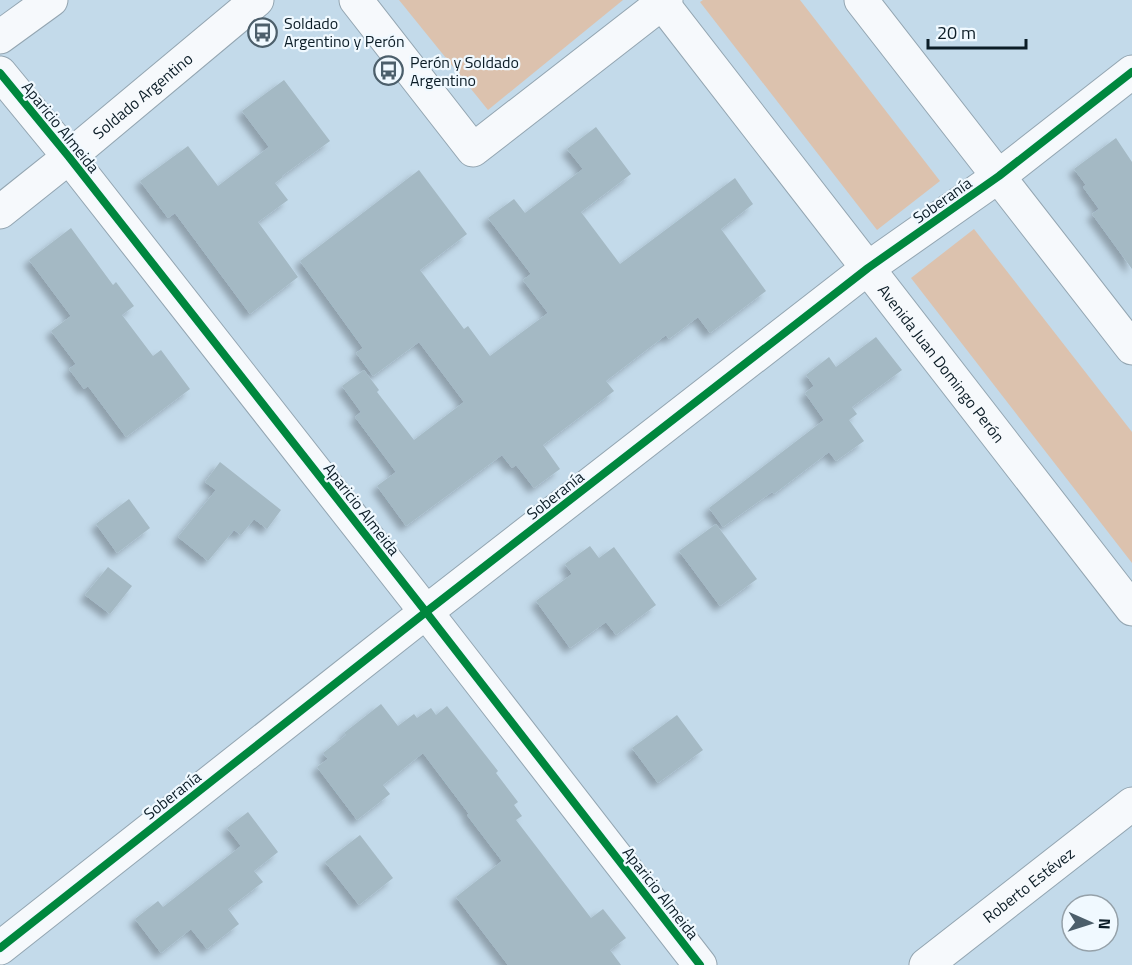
<svg xmlns="http://www.w3.org/2000/svg" width="1132" height="965" viewBox="0 0 1132 965" font-family="'Titillium Web',sans-serif">
<style>
.green{fill:#dcc2ae}
.building{fill:#a4b9c4;filter:url(#shadow)}
.lines{fill:none;stroke-linecap:round;stroke-linejoin:round}
.minor-casing{stroke:#93a5b1;stroke-width:35}
.secondary-casing{stroke:#93a5b1;stroke-width:35}
.minor{stroke:#f6f9fc;stroke-width:33}
.secondary{stroke:#f6f9fc;stroke-width:33}
.cycleway-casing{stroke:#f0f9ff;stroke-width:11}
.cycleway{stroke:#00873e;stroke-width:8}
.labels{text-anchor:middle;dominant-baseline:central;stroke-width:4.5;stroke-linejoin:round;paint-order:stroke}
.poi-label{font-size:16px;fill:#0c1d27;stroke:#f0f9ff;text-anchor:start}
.street-label{font-size:16px;fill:#0c1d27;stroke:#f0f9ff}
</style>
<defs>
<filter id="shadow"><feDropShadow dx="-5.5" dy="5.5" stdDeviation="3" flood-color="#0004"/></filter>
</defs>
<rect width="100%" height="100%" fill="#c3daea"/>
<!-- green -->
<g class="green">
<polygon points="399,0 623,0 488,110"/>
<polygon points="703,0 800,0 940,181 877,230 700,2"/>
<polygon points="974,229 1132,432 1132,563 911,278"/>
</g>
<!-- building -->
<g class="building">
<polygon points="284,80 330,141 282,176 283,177 275,183 288,200 258,222 298,277 250,314 175,213 168,218 140,181 188,146 218,186 269,147 242,111"/>
<polygon points="596,127 631,174 581,212 620,264 735,178 753,204 721,229 766,291 710,333 698,317 669,339 666,335 606,381 614,391 543,445 560,469 534,488 516,465 512,468 502,455 406,526 377,486 396,472 355,417 361,412 342,386 364,370 379,390 377,392 414,440 464,402 419,342 373,376 356,353 363,348 300,261 419,170 467,234 420,270 464,329 468,326 490,356 548,313 523,280 531,274 488,218 514,199 525,213 583,169 567,149"/>
<polygon points="1116,138 1132,162 1132,269 1092,214 1099,209 1083,187 1086,185 1074,169"/>
<polygon points="71,228 113,285 116,282 134,306 122,315 153,356 161,350 190,389 126,437 88,386 84,389 69,369 76,364 51,331 71,316 29,260"/>
<polygon points="876,337 902,370 852,407 857,414 849,420 864,441 836,461 829,452 774,494 772,492 723,527 709,508 824,420 805,393 814,386 806,375 829,357 836,367"/>
<polygon points="220,462 281,510 267,529 254,519 241,535 234,530 208,561 178,537 216,490 205,482"/>
<polygon points="129,499 150,528 117,553 96,524"/>
<polygon points="716,524 757,579 720,606 679,551"/>
<polygon points="590,546 599,558 614,547 656,605 616,635 606,622 570,648 536,601 572,574 565,564"/>
<polygon points="108,567 132,586 110,614 85,595"/>
<polygon points="381,704 398,726 414,714 417,718 431,708 436,715 447,706 498,771 496,773 518,802 514,805 522,816 516,820 591,918 603,909 626,938 610,950 621,965 508,965 456,897 502,861 467,815 469,814 423,753 383,785 390,794 357,820 317,767 328,759 323,753 346,735 344,733"/>
<polygon points="677,715 703,750 658,783 632,748"/>
<polygon points="248,812 278,852 254,871 263,882 228,909 239,924 207,949 191,929 161,953 135,919 158,901 163,907 241,846 227,828"/>
<polygon points="360,835 393,878 359,905 325,862"/>
</g>
<g class="lines">
<defs>
<g id="minor">
<polyline points="0,37 51,0"/>
<polyline points="0,73 69,157 426,612 700,965"/>
<path id="s1" d="M0,212L69,157L257,0"/>
<polyline points="0,948 426,612 868,268 999,176 1132,72"/>
<path id="s2" d="M926,965L1132,804"/>
</g>
<g id="secondary">
<polyline points="356,0 473,150 666,0"/>
<polyline points="861,0 1132,348"/>
<path id="s3" d="M662,3L1132,609"/>
</g>
</defs>
<!-- minor casing -->
<use href="#minor" class="minor-casing"/>
<!-- secondary casing -->
<use href="#secondary" class="secondary-casing"/>
<!-- minor -->
<use href="#minor" class="minor"/>
<!-- secondary -->
<use href="#secondary" class="secondary"/>
<defs>
<g id="cycleway">
<polyline points="0,73 69,157 426,612 700,965"/>
<polyline points="0,948 426,612 868,268 999,176 1132,72"/>
</g>
</defs>
<!-- cycleway casing -->
<use href="#cycleway" class="cycleway-casing"/>
<!-- cycleway -->
<use href="#cycleway" class="cycleway"/>
</g>
<!-- icons -->
<defs>
<symbol id="bus-ring" viewBox="-11 -11 22 22"><circle r="9.5" fill="#f0f9ff" stroke="#4c5f6b" stroke-width="1.5"/><path d="M-5-6H5V4H4V6H2V4H-2V6H-4V4H-5ZM-3.5-4V0h7V-4ZM-3.5 1.2v1.5H-2V1.2ZM2 1.2v1.5H3.5V1.2Z" fill="#4c5f6b"/></symbol>
</defs>
<g fill-rule="evenodd">
<use href="#bus-ring" x="246" y="16" width="33" height="33"/>
<use href="#bus-ring" x="372" y="54" width="33" height="33"/>
</g>
<g class="labels">
<!-- poi labels -->
<g class="poi-label">
<text x="284" y="23">Soldado<tspan x="284" dy="18">Argentino y Perón</tspan></text>
<text x="410" y="62">Perón y Soldado<tspan x="410" dy="18">Argentino</tspan></text>
</g>
<!-- street labels -->
<g class="street-label">
<text stroke="none"><textPath href="#s1" startOffset="184">Soldado Argentino</textPath></text>
<text transform="translate(61 127) rotate(51)">Aparicio Almeida</text>
<text transform="translate(942 200) rotate(-35)">Soberanía</text>
<text stroke="none"><textPath href="#s3" startOffset="456">Avenida Juan Domingo Perón</textPath></text>
<text transform="translate(555 495) rotate(-38)">Soberanía</text>
<text transform="translate(362 509) rotate(52)">Aparicio Almeida</text>
<text transform="translate(172 795) rotate(-38)">Soberanía</text>
<text stroke="none"><textPath href="#s2" startOffset="130">Roberto Estévez</textPath></text>
<text transform="translate(661 893) rotate(52)">Aparicio Almeida</text>
</g>
</g>
<!-- north arrow -->
<g transform="translate(1090 923) rotate(93)"><circle r="28" fill="#f0f9ff" stroke="#95a1a9" stroke-width="1.5"/>
<path d="M0-4.5L10 22L0 15L-10 22Z" fill="#4c5f6b"/>
<text y="-9" font-size="16" font-weight="bold" text-anchor="middle" fill="#0c1d27">N</text>
</g>
<!-- scale -->
<path d="M928 39v9h98v-9" fill="none" stroke="#0c1d27" stroke-width="3"/>
<text x="937" y="39" font-size="18" fill="#0c1d27" stroke="#f0f9ff" stroke-width="4.5" paint-order="stroke">20 m</text>
</svg>
